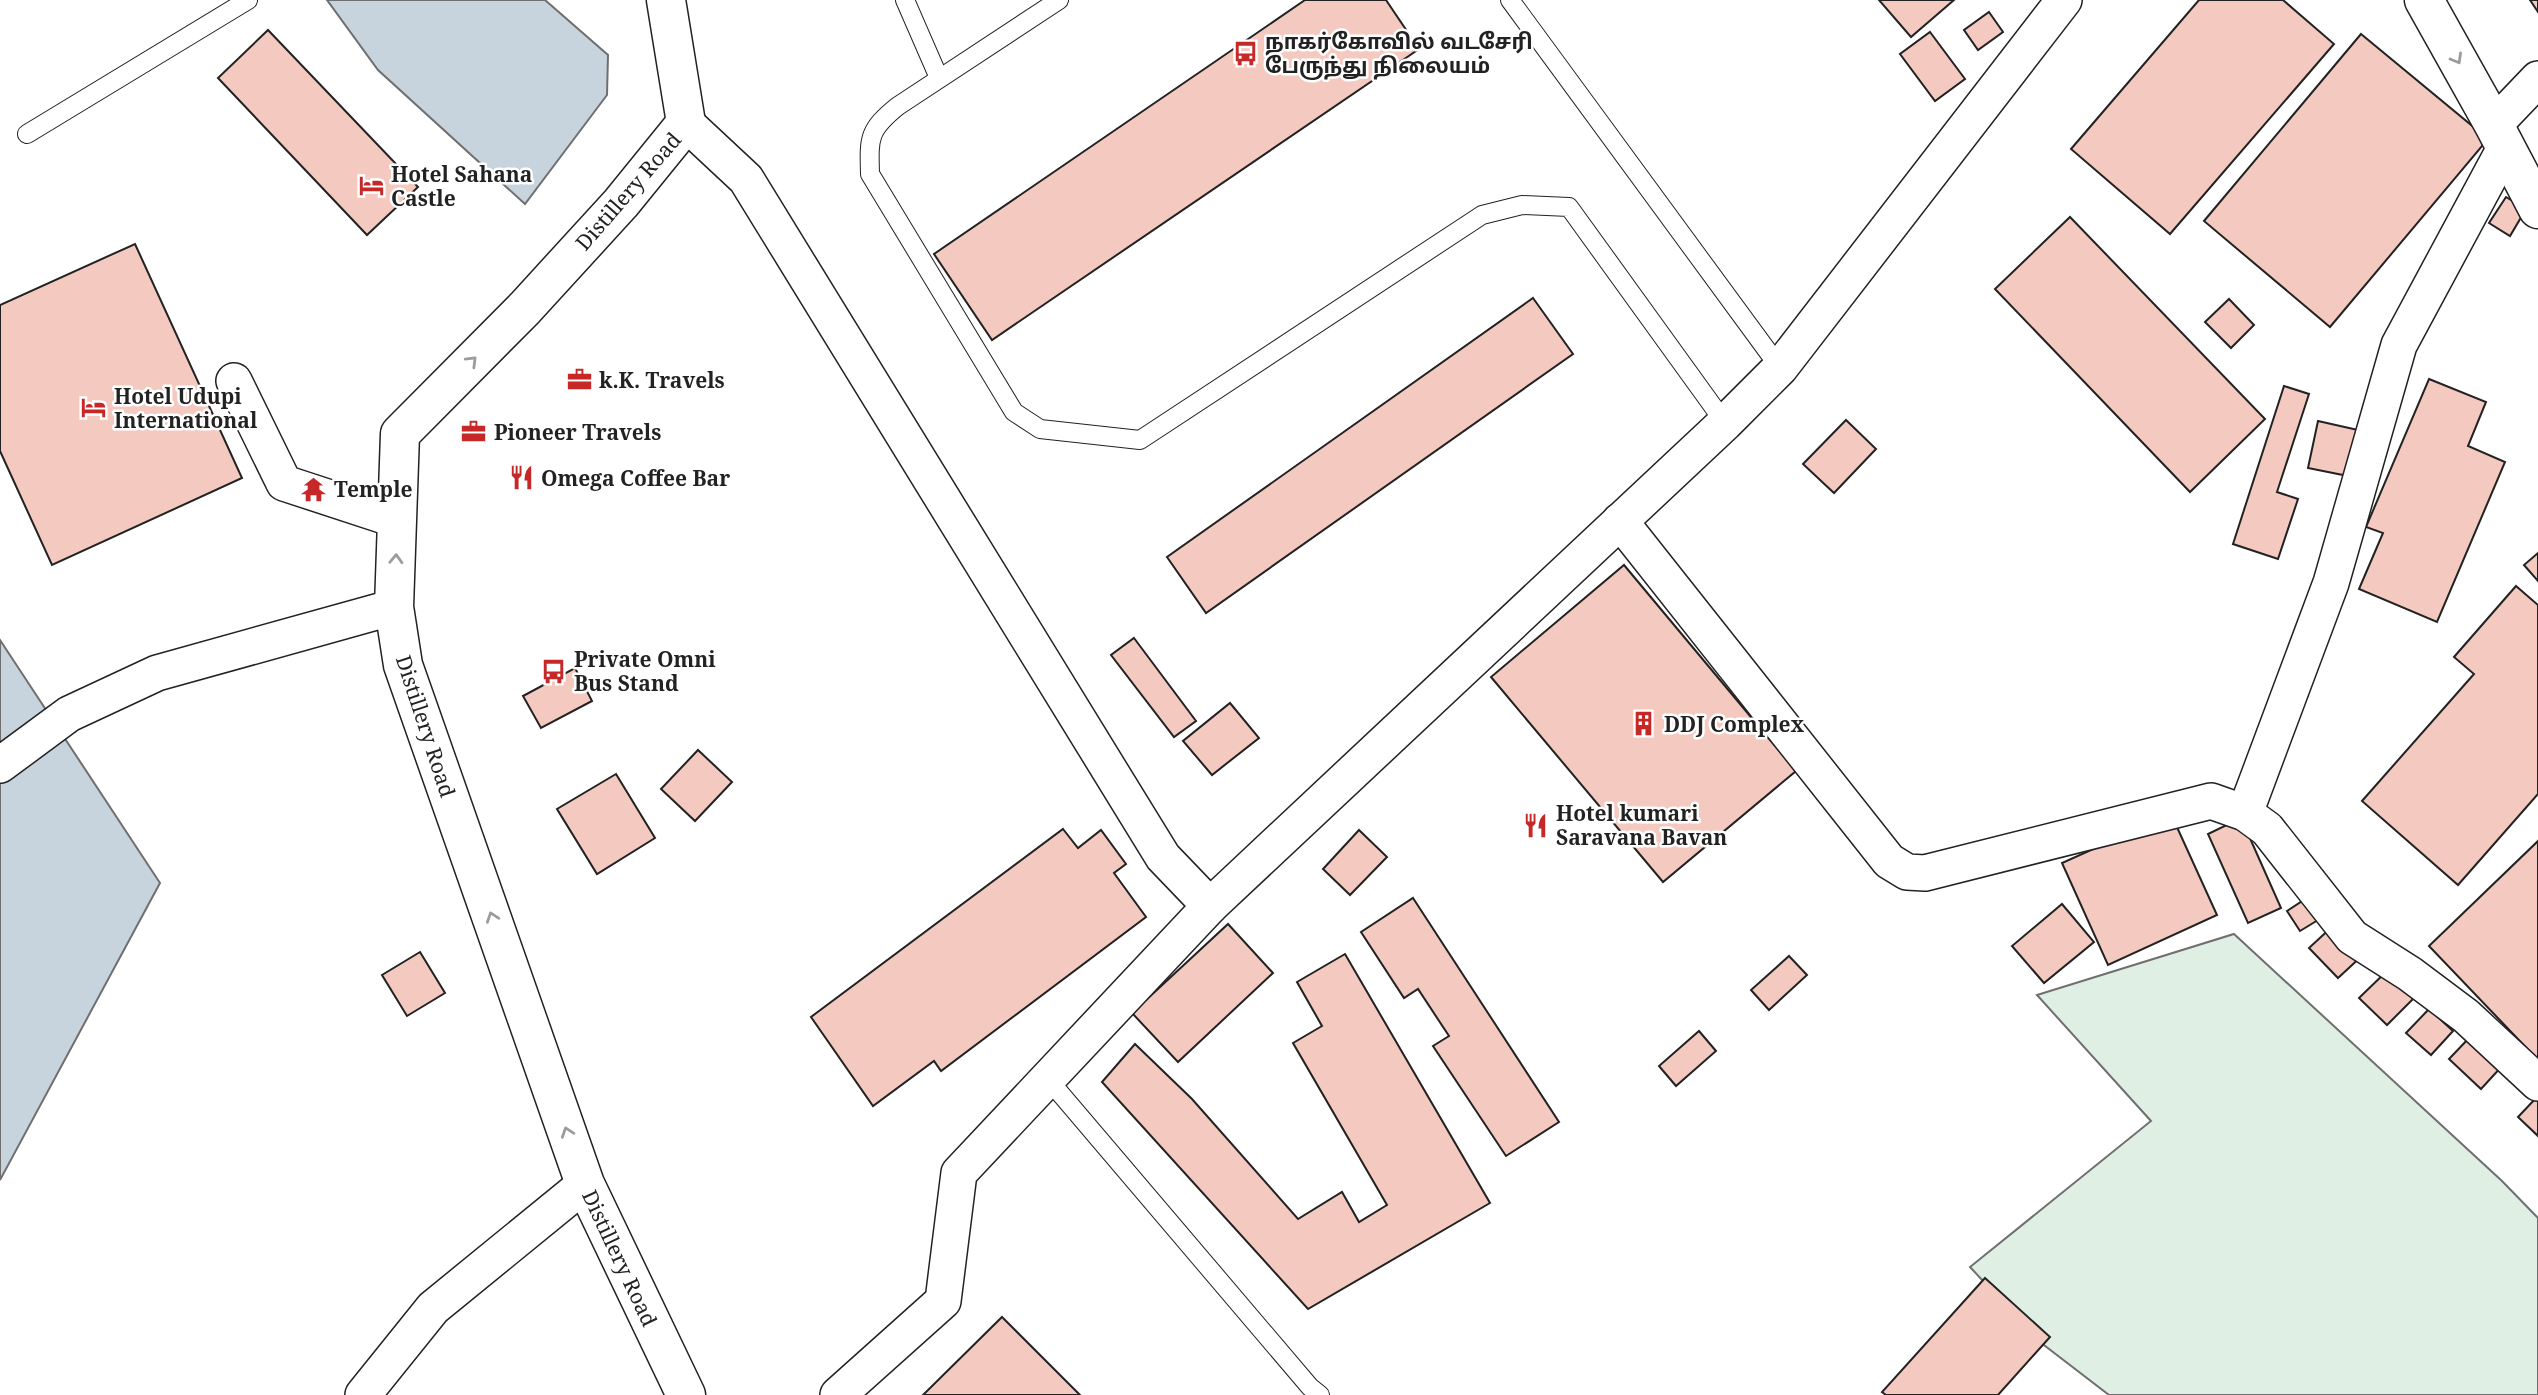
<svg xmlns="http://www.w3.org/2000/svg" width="2538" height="1395" viewBox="0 0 2538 1395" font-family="'Noto Serif','Noto Sans Tamil',serif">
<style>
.green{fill:#e0efe3;stroke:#6f6f6f;stroke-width:2}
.water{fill:#c7d3dd;stroke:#6f6f6f;stroke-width:2}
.building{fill:#f3c9c0;stroke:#222;stroke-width:2}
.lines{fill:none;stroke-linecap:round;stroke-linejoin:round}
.lane-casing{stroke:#222;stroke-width:20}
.street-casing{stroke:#222;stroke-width:38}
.secondary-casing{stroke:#222;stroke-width:41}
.primary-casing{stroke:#222;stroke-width:41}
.lane{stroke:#fff;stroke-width:18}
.street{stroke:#fff;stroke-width:35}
.secondary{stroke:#fff;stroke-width:38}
.primary{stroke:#fff;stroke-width:38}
.oneway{stroke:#9c9c9c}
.labels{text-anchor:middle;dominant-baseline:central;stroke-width:5;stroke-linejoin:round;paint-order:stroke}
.poi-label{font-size:21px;font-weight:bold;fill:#222;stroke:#fff;text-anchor:start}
.street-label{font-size:21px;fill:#222;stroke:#fff}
</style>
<rect width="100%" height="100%" fill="#fff"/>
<!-- green -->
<polygon class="green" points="2234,934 2502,1181 2538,1218 2538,1395 2109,1395 2040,1342 1970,1267 2151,1121 2037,995"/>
<!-- water -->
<g class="water">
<polygon points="327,0 545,0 608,55 607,95 525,204 378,70"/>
<polygon points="0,640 160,883 0,1180"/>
</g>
<!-- building -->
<g class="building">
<polygon points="1305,0 1386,0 1419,49 992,340 934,254"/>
<polygon points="1879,0 1954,0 1911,37"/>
<polygon points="2199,0 2283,0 2334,44 2170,234 2071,149"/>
<polygon points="2530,0 2538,0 2538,12"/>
<polygon points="1989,12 2003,32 1978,50 1964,30"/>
<polygon points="268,30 418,187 367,235 218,78"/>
<polygon points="1930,32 1965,79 1935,101 1900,54"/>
<polygon points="2361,34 2488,139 2330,327 2204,221"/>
<polygon points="2506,197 2526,209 2510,236 2489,223"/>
<polygon points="2070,217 2265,419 2190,492 1995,289"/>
<polygon points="135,244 242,478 52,565 0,451 0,305"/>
<polygon points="1533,298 1573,354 1206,613 1167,557"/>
<polygon points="2229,299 2254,325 2231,348 2205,322"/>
<polygon points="2429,379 2486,402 2468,446 2505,462 2437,622 2359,589 2383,533 2366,527"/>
<polygon points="2284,386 2309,394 2277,492 2298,499 2278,559 2233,544"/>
<polygon points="1846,420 1876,449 1834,493 1803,464"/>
<polygon points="2318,421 2358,430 2348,476 2308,468"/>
<polygon points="2538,553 2538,581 2524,565"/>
<polygon points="1624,565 1796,771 1663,882 1491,677"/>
<polygon points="2516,586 2538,605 2538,794 2458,885 2362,801 2474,674 2454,657"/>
<polygon points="1134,638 1196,721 1174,737 1111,655"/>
<polygon points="575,668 592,701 541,728 523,696"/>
<polygon points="1230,703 1259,738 1212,775 1183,741"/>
<polygon points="698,750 732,782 695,821 661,789"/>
<polygon points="616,774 655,838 597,874 557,809"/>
<polygon points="2171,814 2217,915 2108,965 2062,863"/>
<polygon points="2241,818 2281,908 2248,923 2208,834"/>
<polygon points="1063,829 1078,848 1101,830 1126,864 1114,873 1146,917 941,1071 934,1061 873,1106 811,1017"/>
<polygon points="1359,830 1387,857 1350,895 1323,869"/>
<polygon points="2538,841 2538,1060 2429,946"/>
<polygon points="2310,896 2323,917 2300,931 2287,911"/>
<polygon points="1413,898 1559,1122 1506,1156 1433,1046 1449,1036 1418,989 1404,998 1361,932"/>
<polygon points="2062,904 2094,942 2044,983 2012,946"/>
<polygon points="1228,924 1273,973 1178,1062 1132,1013"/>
<polygon points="2335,924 2364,954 2338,978 2309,948"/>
<polygon points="420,952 445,993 407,1016 382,975"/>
<polygon points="1345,954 1490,1203 1308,1309 1102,1082 1135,1044 1192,1099 1298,1219 1342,1192 1359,1222 1387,1205 1293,1043 1322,1026 1297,982"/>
<polygon points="1789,956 1807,975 1769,1010 1751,990"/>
<polygon points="2389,969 2416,996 2387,1025 2359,998"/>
<polygon points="2429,1009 2453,1031 2431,1055 2406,1033"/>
<polygon points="1699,1031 1716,1051 1676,1086 1659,1066"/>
<polygon points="2471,1036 2503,1065 2481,1089 2449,1059"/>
<polygon points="2537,1097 2538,1098 2538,1136 2518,1117"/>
<polygon points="1985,1278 2050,1337 1998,1395 1886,1395 1882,1392"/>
<polygon points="1002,1317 1080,1395 923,1395"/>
</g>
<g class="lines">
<defs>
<g id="lane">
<polyline points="905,0 939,78"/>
<path d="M1059,0L898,106C868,130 869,138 870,174L1014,412L1040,429L1140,440L1482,215L1522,205L1569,207L1725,423"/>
<polyline points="1510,0 1780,368"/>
<polyline points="27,134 248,0"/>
<polyline points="1048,1079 1310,1387 1320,1395"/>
</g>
<g id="street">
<polyline points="686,123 746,179 1163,857 1210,906"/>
<polyline points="2494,125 2538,79"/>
<polyline points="234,381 284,483 397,520"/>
<polyline points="1620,521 1889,861 1907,872 1925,873 2211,801 2245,813 2267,829 2352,937 2410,974 2466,1016 2538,1083"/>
<polyline points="0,765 69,714 157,673 394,607"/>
<polyline points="2245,813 2331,583 2399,345 2506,146"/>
<polyline points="363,1395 433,1308 585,1184"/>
<polyline points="838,1395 943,1301 959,1173 1210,906 1725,423 1780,368 2064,0"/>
</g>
<polyline id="secondary" points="666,0 686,123 621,203 525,308 400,434 394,607 403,665 585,1184 686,1395"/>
<polyline id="primary" points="2424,0 2494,125 2538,209"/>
</defs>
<!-- lane casing -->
<use href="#lane" class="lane-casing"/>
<!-- street casing -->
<use href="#street" class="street-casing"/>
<!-- secondary casing -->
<use href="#secondary" class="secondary-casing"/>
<!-- primary casing -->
<use href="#primary" class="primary-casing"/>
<!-- lane -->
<use href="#lane" class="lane"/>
<!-- street -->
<use href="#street" class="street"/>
<!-- secondary -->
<use href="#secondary" class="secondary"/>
<!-- primary -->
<use href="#primary" class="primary"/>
</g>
<!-- one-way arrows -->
<defs><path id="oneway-chevron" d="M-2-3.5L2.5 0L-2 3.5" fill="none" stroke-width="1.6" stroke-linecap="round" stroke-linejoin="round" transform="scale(1.75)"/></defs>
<g class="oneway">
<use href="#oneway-chevron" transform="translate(2457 59) rotate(60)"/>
<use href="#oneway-chevron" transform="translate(472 361) rotate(-45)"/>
<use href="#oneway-chevron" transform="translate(396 559) rotate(-88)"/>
<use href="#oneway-chevron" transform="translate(492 917) rotate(-109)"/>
<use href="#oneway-chevron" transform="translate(567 1132) rotate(-109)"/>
</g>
<!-- icons -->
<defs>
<symbol id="bus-bare" viewBox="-9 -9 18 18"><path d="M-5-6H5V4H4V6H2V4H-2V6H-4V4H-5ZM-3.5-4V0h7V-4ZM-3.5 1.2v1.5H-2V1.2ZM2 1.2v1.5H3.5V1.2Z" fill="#c62828" stroke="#fff" stroke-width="2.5" paint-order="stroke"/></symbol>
<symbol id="hotel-bare" viewBox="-9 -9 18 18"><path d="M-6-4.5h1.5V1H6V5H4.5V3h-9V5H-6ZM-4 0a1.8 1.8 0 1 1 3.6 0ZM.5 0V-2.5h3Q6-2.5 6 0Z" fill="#c62828" stroke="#fff" stroke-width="2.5" paint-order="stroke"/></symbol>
<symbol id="office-bare" viewBox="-9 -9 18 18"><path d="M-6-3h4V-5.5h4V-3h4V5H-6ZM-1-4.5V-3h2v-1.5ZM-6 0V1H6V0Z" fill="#c62828" stroke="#fff" stroke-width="2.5" paint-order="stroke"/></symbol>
<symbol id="restaurant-bare" viewBox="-9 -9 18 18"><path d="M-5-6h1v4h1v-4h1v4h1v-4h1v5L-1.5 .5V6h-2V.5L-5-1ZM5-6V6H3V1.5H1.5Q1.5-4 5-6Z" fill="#c62828" stroke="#fff" stroke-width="2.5" paint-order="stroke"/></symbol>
<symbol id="temple-bare" viewBox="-9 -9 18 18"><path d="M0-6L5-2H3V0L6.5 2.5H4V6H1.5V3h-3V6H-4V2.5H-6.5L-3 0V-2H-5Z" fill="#c62828" stroke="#fff" stroke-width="2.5" paint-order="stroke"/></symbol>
<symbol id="building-bare" viewBox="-9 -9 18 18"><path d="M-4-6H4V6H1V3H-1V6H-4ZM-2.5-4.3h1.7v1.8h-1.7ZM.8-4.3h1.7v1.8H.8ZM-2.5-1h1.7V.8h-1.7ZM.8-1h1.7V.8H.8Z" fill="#c62828" stroke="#fff" stroke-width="2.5" paint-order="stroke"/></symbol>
</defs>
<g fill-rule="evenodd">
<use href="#bus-bare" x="1228" y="36" width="35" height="35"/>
<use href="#hotel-bare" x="354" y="168" width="35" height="35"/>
<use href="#office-bare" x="562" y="362" width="35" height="35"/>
<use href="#hotel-bare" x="76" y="390" width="35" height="35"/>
<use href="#office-bare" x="456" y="414" width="35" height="35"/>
<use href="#restaurant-bare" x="504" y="460" width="35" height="35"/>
<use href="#temple-bare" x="296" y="472" width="35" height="35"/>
<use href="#bus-bare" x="536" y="654" width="35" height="35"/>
<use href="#building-bare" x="1626" y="706" width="35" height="35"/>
<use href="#restaurant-bare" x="1518" y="808" width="35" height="35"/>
</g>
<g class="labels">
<!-- poi labels -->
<g class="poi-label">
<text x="1265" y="41">நாகர்கோவில் வடசேரி<tspan x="1265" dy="24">பேருந்து நிலையம்</tspan></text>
<text x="391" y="174">Hotel Sahana<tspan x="391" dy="24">Castle</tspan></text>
<text x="599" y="380">k.K. Travels</text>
<text x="114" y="396">Hotel Udupi<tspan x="114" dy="24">International</tspan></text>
<text x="494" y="432">Pioneer Travels</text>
<text x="541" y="478">Omega Coffee Bar</text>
<text x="334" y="489">Temple</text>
<text x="574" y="659">Private Omni<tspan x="574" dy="24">Bus Stand</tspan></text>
<text x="1664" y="724">DDJ Complex</text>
<text x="1556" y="813">Hotel kumari<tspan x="1556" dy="24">Saravana Bavan</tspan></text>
</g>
<!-- street labels -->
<g class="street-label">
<text transform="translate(628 191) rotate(-49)">Distillery Road</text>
<text transform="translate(426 726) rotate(72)">Distillery Road</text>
<text transform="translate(620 1258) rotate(65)">Distillery Road</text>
</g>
</g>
</svg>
